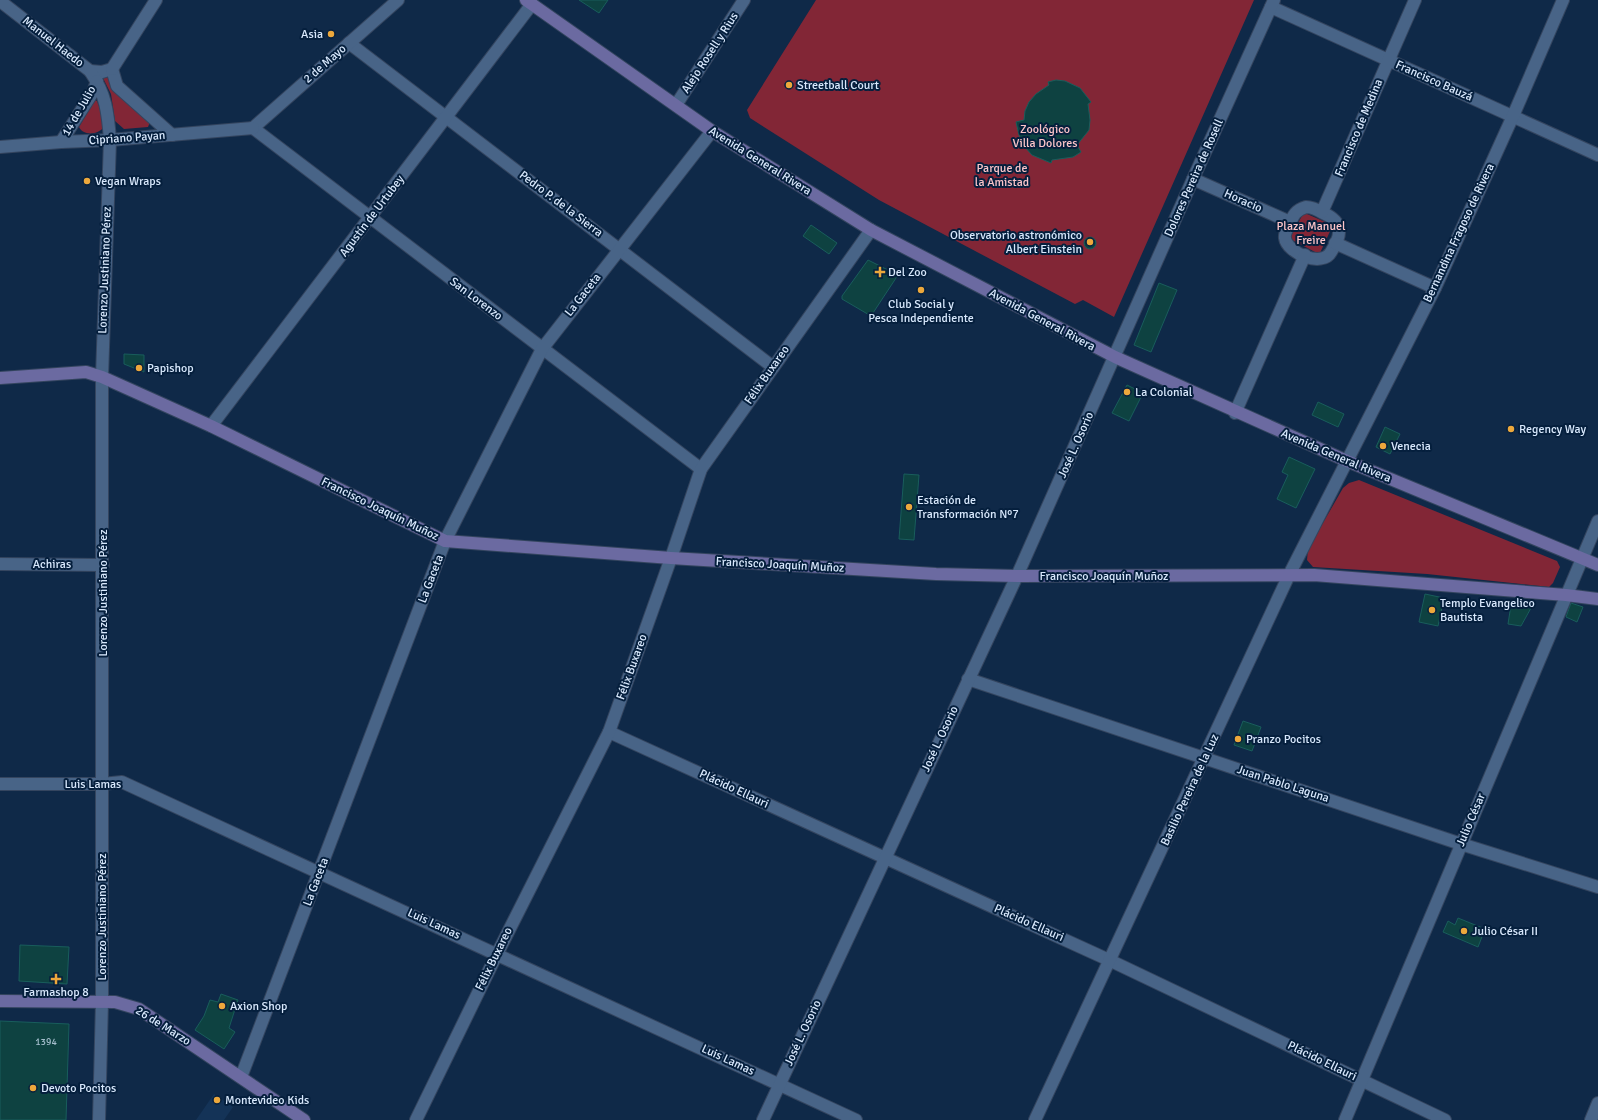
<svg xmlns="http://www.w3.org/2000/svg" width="1598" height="1120" viewBox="0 0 1598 1120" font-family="Signika,sans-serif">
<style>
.built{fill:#143357}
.green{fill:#822636}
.building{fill:#0e4241;stroke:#195d5c}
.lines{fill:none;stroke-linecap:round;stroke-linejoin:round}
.street-casing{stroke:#34455f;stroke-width:14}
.secondary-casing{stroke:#34455f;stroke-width:14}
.street{stroke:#486487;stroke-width:12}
.secondary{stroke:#6b6aa1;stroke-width:12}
.poi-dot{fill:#eda83c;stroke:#051f3d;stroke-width:1.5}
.labels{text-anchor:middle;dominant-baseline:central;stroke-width:4;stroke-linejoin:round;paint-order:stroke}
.number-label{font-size:10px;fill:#a6bfce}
.poi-label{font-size:12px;fill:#d9e9fd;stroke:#051f3d;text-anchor:start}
.street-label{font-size:12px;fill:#d9e9fd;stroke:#051f3d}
.park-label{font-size:12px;fill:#fdc5c9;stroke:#051f3d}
</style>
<rect width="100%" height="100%" fill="#0f2948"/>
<!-- built -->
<polygon class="built" points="214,1094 233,1107 224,1120 196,1120"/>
<!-- green -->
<g class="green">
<polygon points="816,0 1254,0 1114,317 1083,300 1075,304 879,200 750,118 747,110"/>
<polygon points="107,74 150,122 148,127 124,129 115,121 111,94 103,78"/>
<path d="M95,100L97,101L102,114L104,127C98,135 83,136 79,127Z"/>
<polygon points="1303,214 1307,214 1330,224 1332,227 1320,253 1317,253 1292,240 1291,236"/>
<polygon points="1359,480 1557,561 1560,567 1553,583 1549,587 1427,574 1313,567 1307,560 1308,549 1343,488 1349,483"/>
</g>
<!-- building -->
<g class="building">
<polygon points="579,0 608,0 599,13"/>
<polygon points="1056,80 1065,81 1080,88 1091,102 1088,104 1090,120 1089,130 1077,145 1081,152 1073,157 1052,160 1051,163 1032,155 1024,146 1019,135 1016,122 1024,120 1025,111 1029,102 1036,94 1049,85 1048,82"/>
<polygon points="811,225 837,243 829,254 803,236"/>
<circle cx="1090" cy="243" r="6"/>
<polygon points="868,260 898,275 871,316 842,299 842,296"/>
<polygon points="1159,283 1177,290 1151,352 1134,345"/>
<polygon points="124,354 144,355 144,372 124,364"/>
<polygon points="1127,385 1143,393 1129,421 1112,413"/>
<polygon points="1318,402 1344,414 1338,427 1312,415"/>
<polygon points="1385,427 1400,434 1390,454 1376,447"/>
<polygon points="1289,457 1315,469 1296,508 1277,499 1288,475 1282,472"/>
<polygon points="904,474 919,475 914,540 899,539"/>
<polygon points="1425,594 1444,598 1438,626 1419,622"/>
<polygon points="1571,603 1583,607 1577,622 1566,617"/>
<polygon points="1511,605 1531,608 1521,626 1508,624"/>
<polygon points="1243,721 1261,727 1252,751 1234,745"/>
<polygon points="1458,918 1485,929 1478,947 1443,932 1448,921 1455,925"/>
<polygon points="20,945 69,947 67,984 19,981"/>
<polygon points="221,994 238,1000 229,1028 235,1032 224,1049 195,1030 204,1016 210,1000 218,1002"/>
<polygon points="0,1021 69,1024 66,1120 0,1120"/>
</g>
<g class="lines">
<defs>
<g id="street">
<polyline points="0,1 90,71 102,72 112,69"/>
<polyline points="1271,7 1598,155"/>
<polyline points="349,43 773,367"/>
<polyline points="112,69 117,86 172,135"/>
<polyline points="112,69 156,0"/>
<path d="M90,71C106,94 108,113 110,140L102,377V1001L99,1120"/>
<polyline points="676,105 744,0"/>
<polyline points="253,128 701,469"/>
<polyline points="253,128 398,0"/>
<polyline points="61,142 93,92 97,81"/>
<polyline points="0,147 61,142 110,140 253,128"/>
<polyline points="1193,179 1290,222"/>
<path d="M1306,207C1312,207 1318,210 1323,213C1344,222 1342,235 1331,252C1322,268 1287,253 1285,238C1284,233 1288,228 1290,224C1293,215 1296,210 1306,207Z"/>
<polyline points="1322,212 1415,0"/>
<polyline points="1335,243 1435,288"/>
<polyline points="1235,413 1305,255"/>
<polyline points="211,426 532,4"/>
<polyline points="0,564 103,565"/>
<polyline points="968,679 1461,844 1598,887"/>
<polyline points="609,732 1109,960 1445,1120"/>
<polyline points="0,784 102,784 122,782 856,1120"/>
<polyline points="241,1077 445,541 542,349 712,131"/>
<polyline points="416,1120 497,954 609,732 671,558 701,469 871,230"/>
<polyline points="763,1120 1017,576 1193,179 1274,0"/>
<polyline points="1035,1120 1289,575 1435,288 1513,116 1563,0"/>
<polyline points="1345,1120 1598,521"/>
<polyline points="1591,1120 1598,1103"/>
</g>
<g id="secondary">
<polyline points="526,0 712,131 871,230 1115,357 1347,461 1598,565"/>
<polyline points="0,378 86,372 102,377 211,426 445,541 671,558 936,574 1017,576 1314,575 1566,595 1598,599"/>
<polyline points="0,1001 115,1002 139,1009 304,1120"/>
</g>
</defs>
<!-- street casing -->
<use href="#street" class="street-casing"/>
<!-- secondary casing -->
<use href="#secondary" class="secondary-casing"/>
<!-- street -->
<use href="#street" class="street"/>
<!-- secondary -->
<use href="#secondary" class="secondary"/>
</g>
<!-- markers -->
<g class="poi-dot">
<circle cx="331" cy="34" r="4"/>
<circle cx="789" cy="85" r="4"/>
<circle cx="87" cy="181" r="4"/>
<circle cx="1090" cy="242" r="4"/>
<path d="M878 266h4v4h4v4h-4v4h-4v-4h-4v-4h4z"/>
<circle cx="921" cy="290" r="4"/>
<circle cx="139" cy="368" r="4"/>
<circle cx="1127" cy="392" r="4"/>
<circle cx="1511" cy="429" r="4"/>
<circle cx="1383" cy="446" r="4"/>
<circle cx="909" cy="507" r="4"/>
<circle cx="1432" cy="610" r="4"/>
<circle cx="1238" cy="739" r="4"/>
<circle cx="1464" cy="931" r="4"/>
<path d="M54 973h4v4h4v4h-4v4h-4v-4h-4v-4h4z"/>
<circle cx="222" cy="1006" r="4"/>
<circle cx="33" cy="1088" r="4"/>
<circle cx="217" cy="1100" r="4"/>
</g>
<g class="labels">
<!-- number labels -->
<g class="number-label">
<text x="46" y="1042">1394</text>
</g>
<!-- poi labels -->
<g class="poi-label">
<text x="323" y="34" text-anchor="end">Asia</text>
<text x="797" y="85">Streetball Court</text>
<text x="95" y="181">Vegan Wraps</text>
<text x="1082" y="235" text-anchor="end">Observatorio astronómico<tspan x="1082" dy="14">Albert Einstein</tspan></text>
<text x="888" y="272">Del Zoo</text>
<text x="921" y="304" text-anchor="middle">Club Social y<tspan x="921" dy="14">Pesca Independiente</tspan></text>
<text x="147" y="368">Papishop</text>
<text x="1135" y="392">La Colonial</text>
<text x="1519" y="429">Regency Way</text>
<text x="1391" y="446">Venecia</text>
<text x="917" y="500">Estación de<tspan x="917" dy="14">Transformación Nº7</tspan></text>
<text x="1440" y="603">Templo Evangelico<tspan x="1440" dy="14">Bautista</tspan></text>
<text x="1246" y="739">Pranzo Pocitos</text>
<text x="1472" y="931">Julio César II</text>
<text x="56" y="992" text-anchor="middle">Farmashop 8</text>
<text x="230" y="1006">Axion Shop</text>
<text x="41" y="1088">Devoto Pocitos</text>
<text x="225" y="1100">Montevideo Kids</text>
</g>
<!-- street labels -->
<g class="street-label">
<text transform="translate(53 42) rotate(38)">Manuel Haedo</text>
<text transform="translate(710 53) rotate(-57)">Alejo Rosell y Rius</text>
<text transform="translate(325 64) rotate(-41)">2 de Mayo</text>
<text transform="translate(1434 81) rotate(24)">Francisco Bauzá</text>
<text transform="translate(79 111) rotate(-60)">14 de Julio</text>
<text transform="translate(1359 128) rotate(-67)">Francisco de Medina</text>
<text transform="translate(127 138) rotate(-4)">Cipriano Payan</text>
<text transform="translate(760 161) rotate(32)">Avenida General Rivera</text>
<text transform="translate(1194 178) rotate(-66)">Dolores Pereira de Rosell</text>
<text transform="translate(1243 201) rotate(24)">Horacio</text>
<text transform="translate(561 204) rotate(37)">Pedro P. de la Sierra</text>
<text transform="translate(372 216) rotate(-53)">Agustín de Urtubey</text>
<text transform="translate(1459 233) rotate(-65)">Bernandina Fragoso de Rivera</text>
<text transform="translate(105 270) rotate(-88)">Lorenzo Justiniano Pérez</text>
<text transform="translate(583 295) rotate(-52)">La Gaceta</text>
<text transform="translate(476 299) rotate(37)">San Lorenzo</text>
<text transform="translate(1042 320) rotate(28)">Avenida General Rivera</text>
<text transform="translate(767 375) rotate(-55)">Félix Buxareo</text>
<text transform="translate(1076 445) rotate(-66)">José L. Osorio</text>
<text transform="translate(1336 456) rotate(23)">Avenida General Rivera</text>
<text transform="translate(380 509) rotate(26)">Francisco Joaquín Muñoz</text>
<text x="52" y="564">Achiras</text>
<text transform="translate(780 565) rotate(3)">Francisco Joaquín Muñoz</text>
<text x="1104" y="576">Francisco Joaquín Muñoz</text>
<text transform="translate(431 579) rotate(-69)">La Gaceta</text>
<text transform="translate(103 593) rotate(-90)">Lorenzo Justiniano Pérez</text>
<text transform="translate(632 667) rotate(-70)">Félix Buxareo</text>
<text transform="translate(940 739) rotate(-65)">José L. Osorio</text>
<text x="93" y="784">Luis Lamas</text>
<text transform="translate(1283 784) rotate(18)">Juan Pablo Laguna</text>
<text transform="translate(734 789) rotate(25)">Plácido Ellauri</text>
<text transform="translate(1190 790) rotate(-65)">Basilio Pereira de la Luz</text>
<text transform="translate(1471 820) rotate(-67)">Julio César</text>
<text transform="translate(316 882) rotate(-69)">La Gaceta</text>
<text transform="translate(102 917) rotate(-90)">Lorenzo Justiniano Pérez</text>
<text transform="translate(1029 923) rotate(24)">Plácido Ellauri</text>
<text transform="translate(434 924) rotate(25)">Luis Lamas</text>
<text transform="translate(494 959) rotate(-64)">Félix Buxareo</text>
<text transform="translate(163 1026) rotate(32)">26 de Marzo</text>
<text transform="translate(803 1033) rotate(-65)">José L. Osorio</text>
<text transform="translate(728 1060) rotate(25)">Luis Lamas</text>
<text transform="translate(1322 1061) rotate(26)">Plácido Ellauri</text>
</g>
<!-- park labels -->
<g class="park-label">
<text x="1045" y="129">Zoológico<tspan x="1045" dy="14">Villa Dolores</tspan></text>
<text x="1002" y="168">Parque de<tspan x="1002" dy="14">la Amistad</tspan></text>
<text x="1311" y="226">Plaza Manuel<tspan x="1311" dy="14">Freire</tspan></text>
</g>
</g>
</svg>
